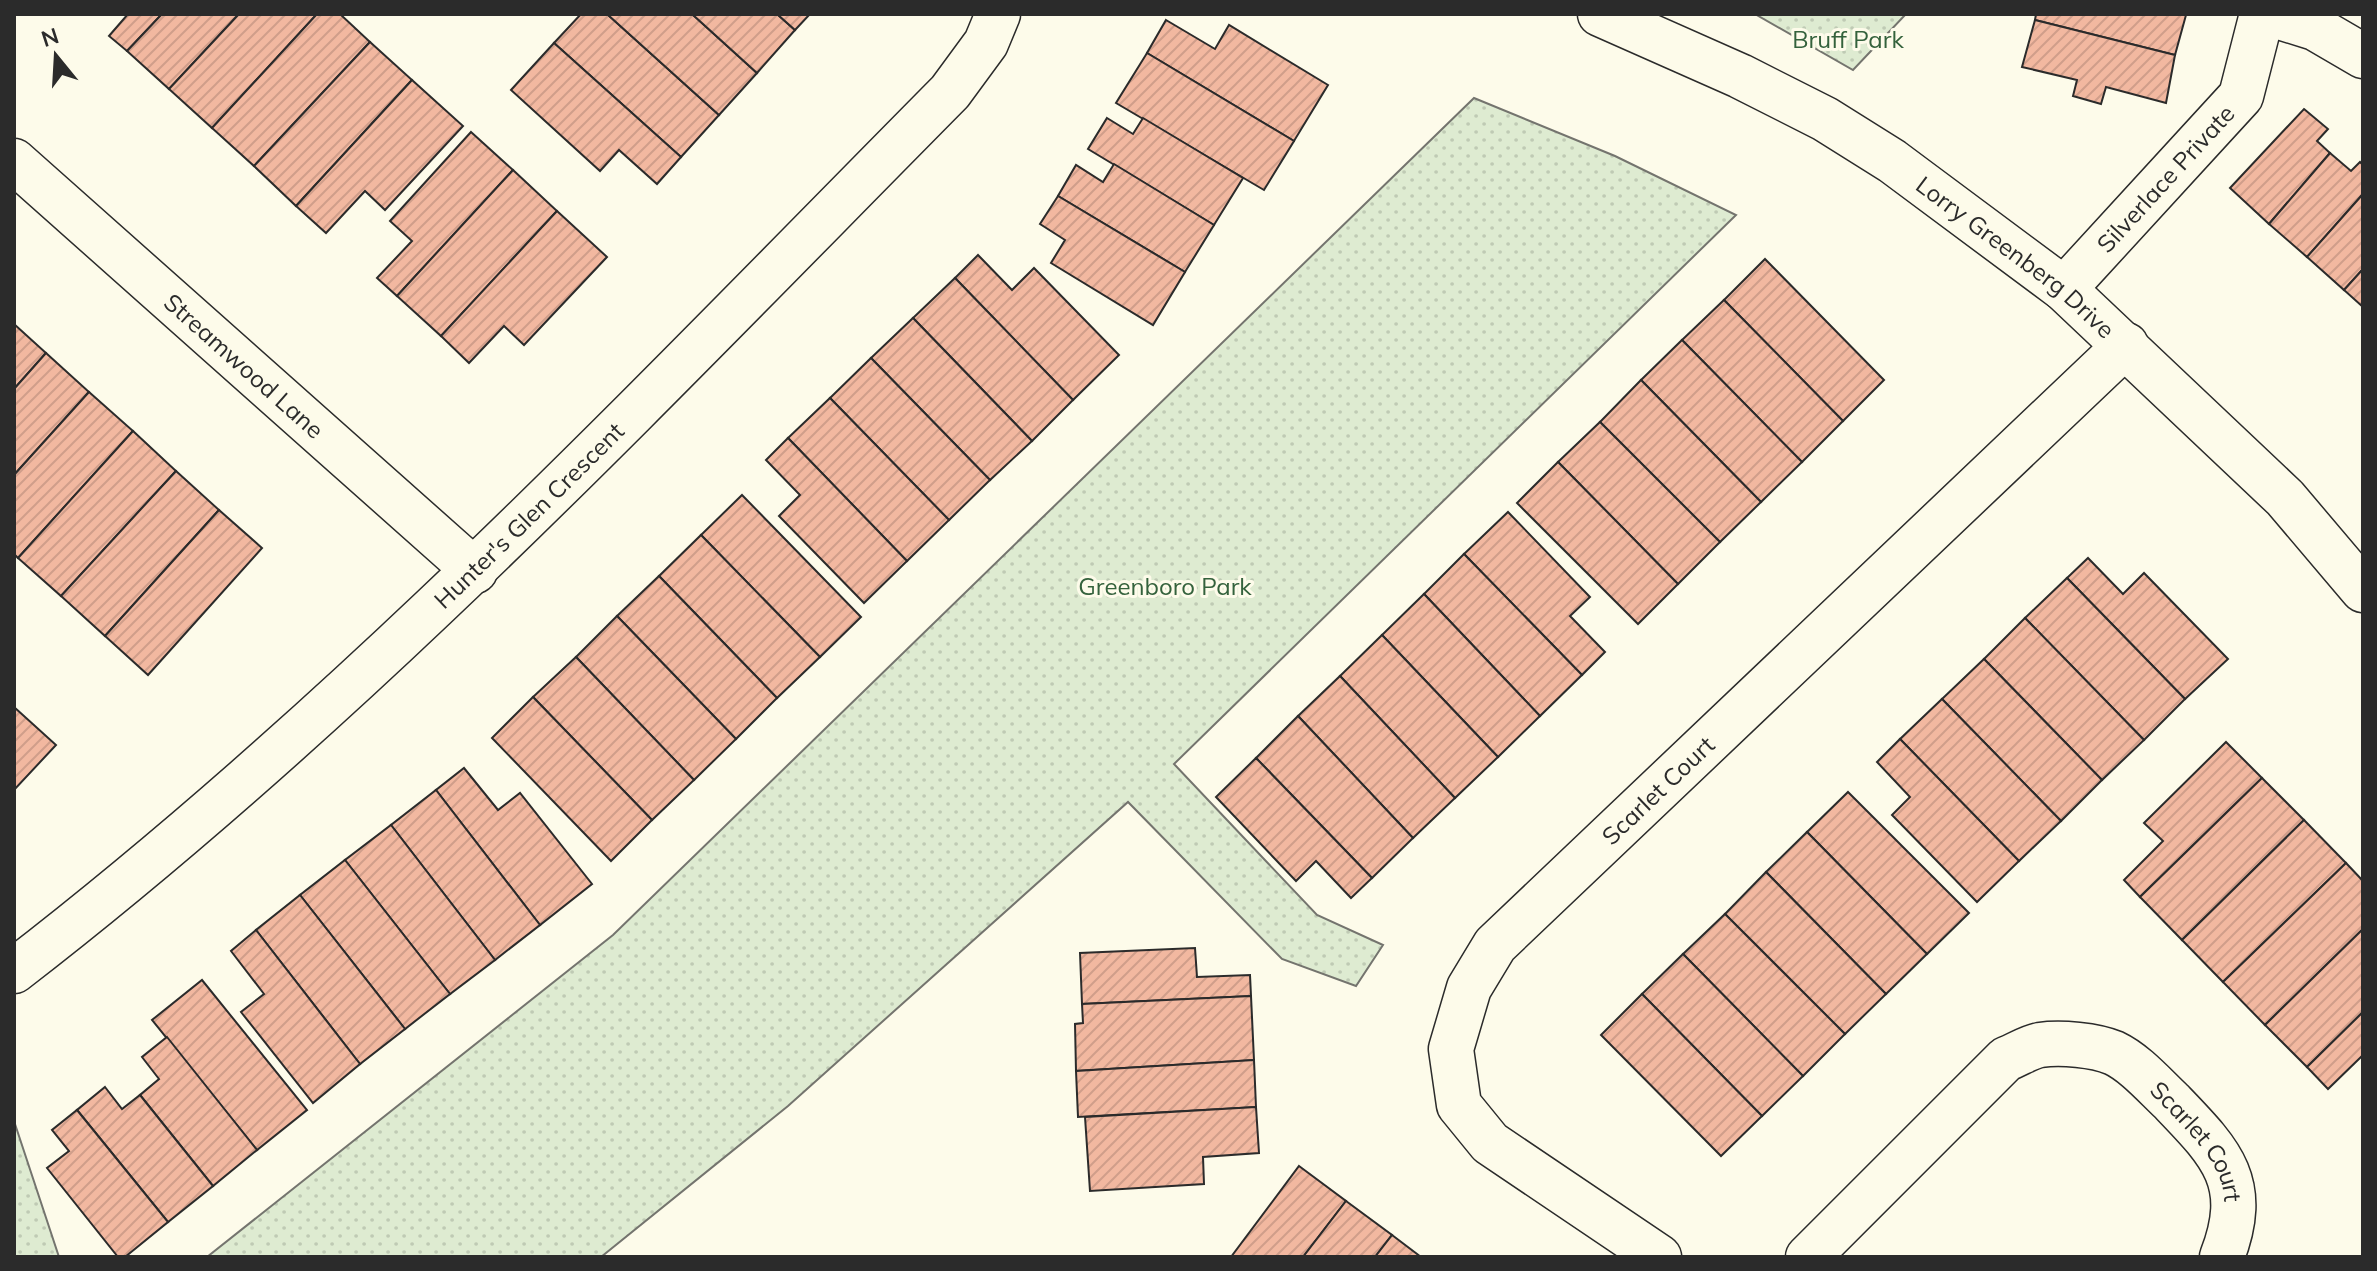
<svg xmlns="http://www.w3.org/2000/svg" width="2377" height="1271" viewBox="0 0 2377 1271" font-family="Mulish,sans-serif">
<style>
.park{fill:url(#park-dots);stroke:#74746e;stroke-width:2}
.building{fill:url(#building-hatch);stroke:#2b2b2b;stroke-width:2}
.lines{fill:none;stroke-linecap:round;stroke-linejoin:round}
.minor-casing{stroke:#2b2b2b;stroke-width:47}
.minor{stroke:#fdfbea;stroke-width:44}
.labels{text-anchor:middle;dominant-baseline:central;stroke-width:6;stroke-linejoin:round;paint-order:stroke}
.park-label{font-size:24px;fill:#34623c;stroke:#fdfbea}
.street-label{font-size:24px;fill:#2b2b2b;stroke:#fdfbea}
</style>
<defs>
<pattern id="park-dots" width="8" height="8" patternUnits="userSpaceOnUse" patternTransform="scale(2)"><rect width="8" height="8" fill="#deebd1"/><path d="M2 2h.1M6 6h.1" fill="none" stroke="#bfcab4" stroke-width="1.8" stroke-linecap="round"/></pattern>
<pattern id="building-hatch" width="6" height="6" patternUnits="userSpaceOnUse" patternTransform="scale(2)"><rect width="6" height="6" fill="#f2b8a0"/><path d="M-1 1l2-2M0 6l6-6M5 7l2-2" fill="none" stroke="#d09e8a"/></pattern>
</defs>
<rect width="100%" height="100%" fill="#fdfbea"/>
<!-- park -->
<g class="park">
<polygon points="1755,14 1906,14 1853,70"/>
<polygon points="1474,98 1615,156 1736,215 1174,764 1317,915 1383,945 1356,986 1282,959 1128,802 788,1106 601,1257 207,1257 613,935"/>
<polygon points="14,1121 59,1257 14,1257"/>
</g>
<!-- building -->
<g class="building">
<polygon points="128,14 162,14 127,51 109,36"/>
<polygon points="162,14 239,14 169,89 127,51"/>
<polygon points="239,14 317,14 212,128 169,89"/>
<polygon points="317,14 340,14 370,42 254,166 212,128"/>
<polygon points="581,14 607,14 719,115 681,157 554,43"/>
<polygon points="607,14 692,14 757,73 719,115"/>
<polygon points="692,14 777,14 795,30 757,73"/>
<polygon points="777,14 810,14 795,30"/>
<polygon points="2036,14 2182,14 2186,15 2175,55 2035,20"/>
<polygon points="1166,20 1215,49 1229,25 1328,85 1294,141 1147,53"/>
<polygon points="2035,20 2175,55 2166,103 2106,87 2101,104 2073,96 2077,80 2022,67"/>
<polygon points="370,42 412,80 296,206 254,166"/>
<polygon points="554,43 681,157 657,184 619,150 600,171 511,90"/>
<polygon points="1147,53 1294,141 1264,190 1116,103"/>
<polygon points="412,80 463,126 385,210 365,191 326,233 296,206"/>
<polygon points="2304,109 2328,129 2317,141 2330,153 2269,224 2230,188"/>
<polygon points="1107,118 1133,134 1143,118 1243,178 1214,225 1088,149"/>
<polygon points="471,132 513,170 397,296 377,278 412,241 390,221"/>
<polygon points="2330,153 2351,171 2360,162 2363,165 2363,194 2307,257 2269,224"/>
<polygon points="1114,164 1214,225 1185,272 1058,196 1076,165 1103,182"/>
<polygon points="513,170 557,211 441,336 397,296"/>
<polygon points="2363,194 2363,269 2344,290 2307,257"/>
<polygon points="1058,196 1185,272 1153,325 1051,263 1065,240 1040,224"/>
<polygon points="557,211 607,257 524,345 504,326 469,363 441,336"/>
<polygon points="978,255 1012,290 1034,268 1119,355 1073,400 955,278"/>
<polygon points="1765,259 1884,380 1843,421 1724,300"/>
<polygon points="2363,269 2363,307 2344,290"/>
<polygon points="955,278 1073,400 1032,441 913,318"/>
<polygon points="1724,300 1843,421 1802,462 1682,340"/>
<polygon points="913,318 1032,441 990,480 871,358"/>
<polygon points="14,324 46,353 14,389"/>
<polygon points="1682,340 1802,462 1761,502 1641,380"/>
<polygon points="46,353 89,392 14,475 14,389"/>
<polygon points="871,358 990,480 949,520 830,398"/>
<polygon points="1641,380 1761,502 1720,542 1600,422"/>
<polygon points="89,392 133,431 18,558 14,554 14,475"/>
<polygon points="830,398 949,520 907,561 788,438"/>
<polygon points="1600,422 1720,542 1678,584 1558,462"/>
<polygon points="133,431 176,471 61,596 18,558"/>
<polygon points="788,438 907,561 864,603 779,516 800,495 766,460"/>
<polygon points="1558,462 1678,584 1638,624 1517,503"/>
<polygon points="176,471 219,510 105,636 61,596"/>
<polygon points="742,495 861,617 820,657 701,535"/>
<polygon points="219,510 262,548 148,675 105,636"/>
<polygon points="1508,512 1590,597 1570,616 1605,652 1582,675 1464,554"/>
<polygon points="701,535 820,657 777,698 659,576"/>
<polygon points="1464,554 1582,675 1540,716 1424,594"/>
<polygon points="2088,558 2123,594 2144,573 2228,659 2185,699 2067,578"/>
<polygon points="659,576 777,698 736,739 617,616"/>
<polygon points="2067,578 2185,699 2144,740 2025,618"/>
<polygon points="1424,594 1540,716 1498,757 1382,635"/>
<polygon points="617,616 736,739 694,780 576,657"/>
<polygon points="2025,618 2144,740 2102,780 1984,659"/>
<polygon points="1382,635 1498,757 1455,798 1340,676"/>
<polygon points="576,657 694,780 652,820 533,697"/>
<polygon points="1984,659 2102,780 2061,821 1942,699"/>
<polygon points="1340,676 1455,798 1413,838 1298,716"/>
<polygon points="533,697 652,820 611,861 492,738"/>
<polygon points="1942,699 2061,821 2019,861 1900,739"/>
<polygon points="14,707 56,745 14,790"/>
<polygon points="1298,716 1413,838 1372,878 1256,758"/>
<polygon points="1900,739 2019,861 1977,902 1892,815 1910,797 1877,762"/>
<polygon points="2226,742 2262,778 2140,897 2124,880 2163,841 2144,823"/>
<polygon points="1256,758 1372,878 1351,898 1316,861 1296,881 1216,797"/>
<polygon points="464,768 498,810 520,793 592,884 540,925 436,790"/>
<polygon points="2262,778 2304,820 2182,940 2140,897"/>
<polygon points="436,790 540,925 495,960 391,825"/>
<polygon points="1848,792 1969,913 1927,954 1807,832"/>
<polygon points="2304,820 2346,863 2223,982 2182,940"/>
<polygon points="391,825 495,960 450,994 345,860"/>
<polygon points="1807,832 1927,954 1886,994 1766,872"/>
<polygon points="345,860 450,994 405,1029 300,895"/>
<polygon points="2346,863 2363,881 2363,929 2265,1025 2223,982"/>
<polygon points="1766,872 1886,994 1845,1034 1725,914"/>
<polygon points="300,895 405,1029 360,1064 256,930"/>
<polygon points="1725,914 1845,1034 1803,1076 1683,954"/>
<polygon points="2363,929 2363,1012 2307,1067 2265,1025"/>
<polygon points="256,930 360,1064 313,1103 241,1012 264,994 231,951"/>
<polygon points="1195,948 1197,977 1250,975 1251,996 1082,1004 1080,953"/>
<polygon points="1683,954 1803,1076 1762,1116 1642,994"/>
<polygon points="202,980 307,1110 257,1150 152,1020"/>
<polygon points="1642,994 1762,1116 1721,1156 1601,1035"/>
<polygon points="1251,996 1254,1060 1076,1071 1075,1024 1083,1023 1082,1004"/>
<polygon points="2363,1012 2363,1055 2328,1089 2307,1067"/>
<polygon points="167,1037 257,1150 213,1186 140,1095 159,1079 142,1057"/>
<polygon points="1254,1060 1256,1107 1078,1117 1076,1071"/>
<polygon points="105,1087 122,1109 140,1095 213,1186 168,1222 77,1110"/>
<polygon points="1256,1107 1259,1153 1203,1157 1204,1184 1090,1191 1085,1117"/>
<polygon points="77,1110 168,1222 125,1257 118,1257 47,1168 69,1151 52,1130"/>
<polygon points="1299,1166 1346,1201 1303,1257 1231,1257"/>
<polygon points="1346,1201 1392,1235 1375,1257 1303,1257"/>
<polygon points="1392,1235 1421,1257 1375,1257"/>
</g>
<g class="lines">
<defs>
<g id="minor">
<path id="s1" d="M1600,14L1740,76L1825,119L1892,161L2064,289L2285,498L2363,590"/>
<polyline points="2270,14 2315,28 2363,56"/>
<path id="s2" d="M14,161L475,571"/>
<path id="s3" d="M2064,289L2241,96L2262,14"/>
<path id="s4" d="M14,971C354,709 649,396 950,92L986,43L998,14"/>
<path id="s5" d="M1659,1257L1490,1143L1459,1105L1451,1049L1469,988L1495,945L2126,345"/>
<path id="s6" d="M1808,1257L2006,1059C2017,1055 2029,1047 2040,1045C2061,1042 2095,1045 2114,1053C2135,1063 2154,1085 2171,1101C2221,1153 2251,1182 2222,1257"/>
</g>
</defs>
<!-- minor casing -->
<use href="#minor" class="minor-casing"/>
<!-- minor -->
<use href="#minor" class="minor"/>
</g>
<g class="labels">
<!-- park labels -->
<g class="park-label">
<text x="1848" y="39">Bruff Park</text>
<text x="1165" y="586">Greenboro Park</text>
</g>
<!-- street labels -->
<g class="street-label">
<text stroke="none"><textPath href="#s3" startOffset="150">Silverlace Private</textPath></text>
<text stroke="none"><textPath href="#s1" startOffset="484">Lorry Greenberg Drive</textPath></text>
<text stroke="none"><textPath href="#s2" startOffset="308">Streamwood Lane</textPath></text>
<text stroke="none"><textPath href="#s4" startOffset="688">Hunter's Glen Crescent</textPath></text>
<text stroke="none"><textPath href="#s5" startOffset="648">Scarlet Court</textPath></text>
<text stroke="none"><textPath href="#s6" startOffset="516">Scarlet Court</textPath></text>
</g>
</g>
<!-- border -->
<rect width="2377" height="1271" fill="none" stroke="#2b2b2b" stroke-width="32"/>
<!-- north arrow -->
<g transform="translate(56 56) rotate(342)" stroke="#fdfbea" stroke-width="6" paint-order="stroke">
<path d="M0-6L14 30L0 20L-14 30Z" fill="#2b2b2b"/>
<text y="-12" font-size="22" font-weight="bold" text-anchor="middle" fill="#2b2b2b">N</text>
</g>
</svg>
